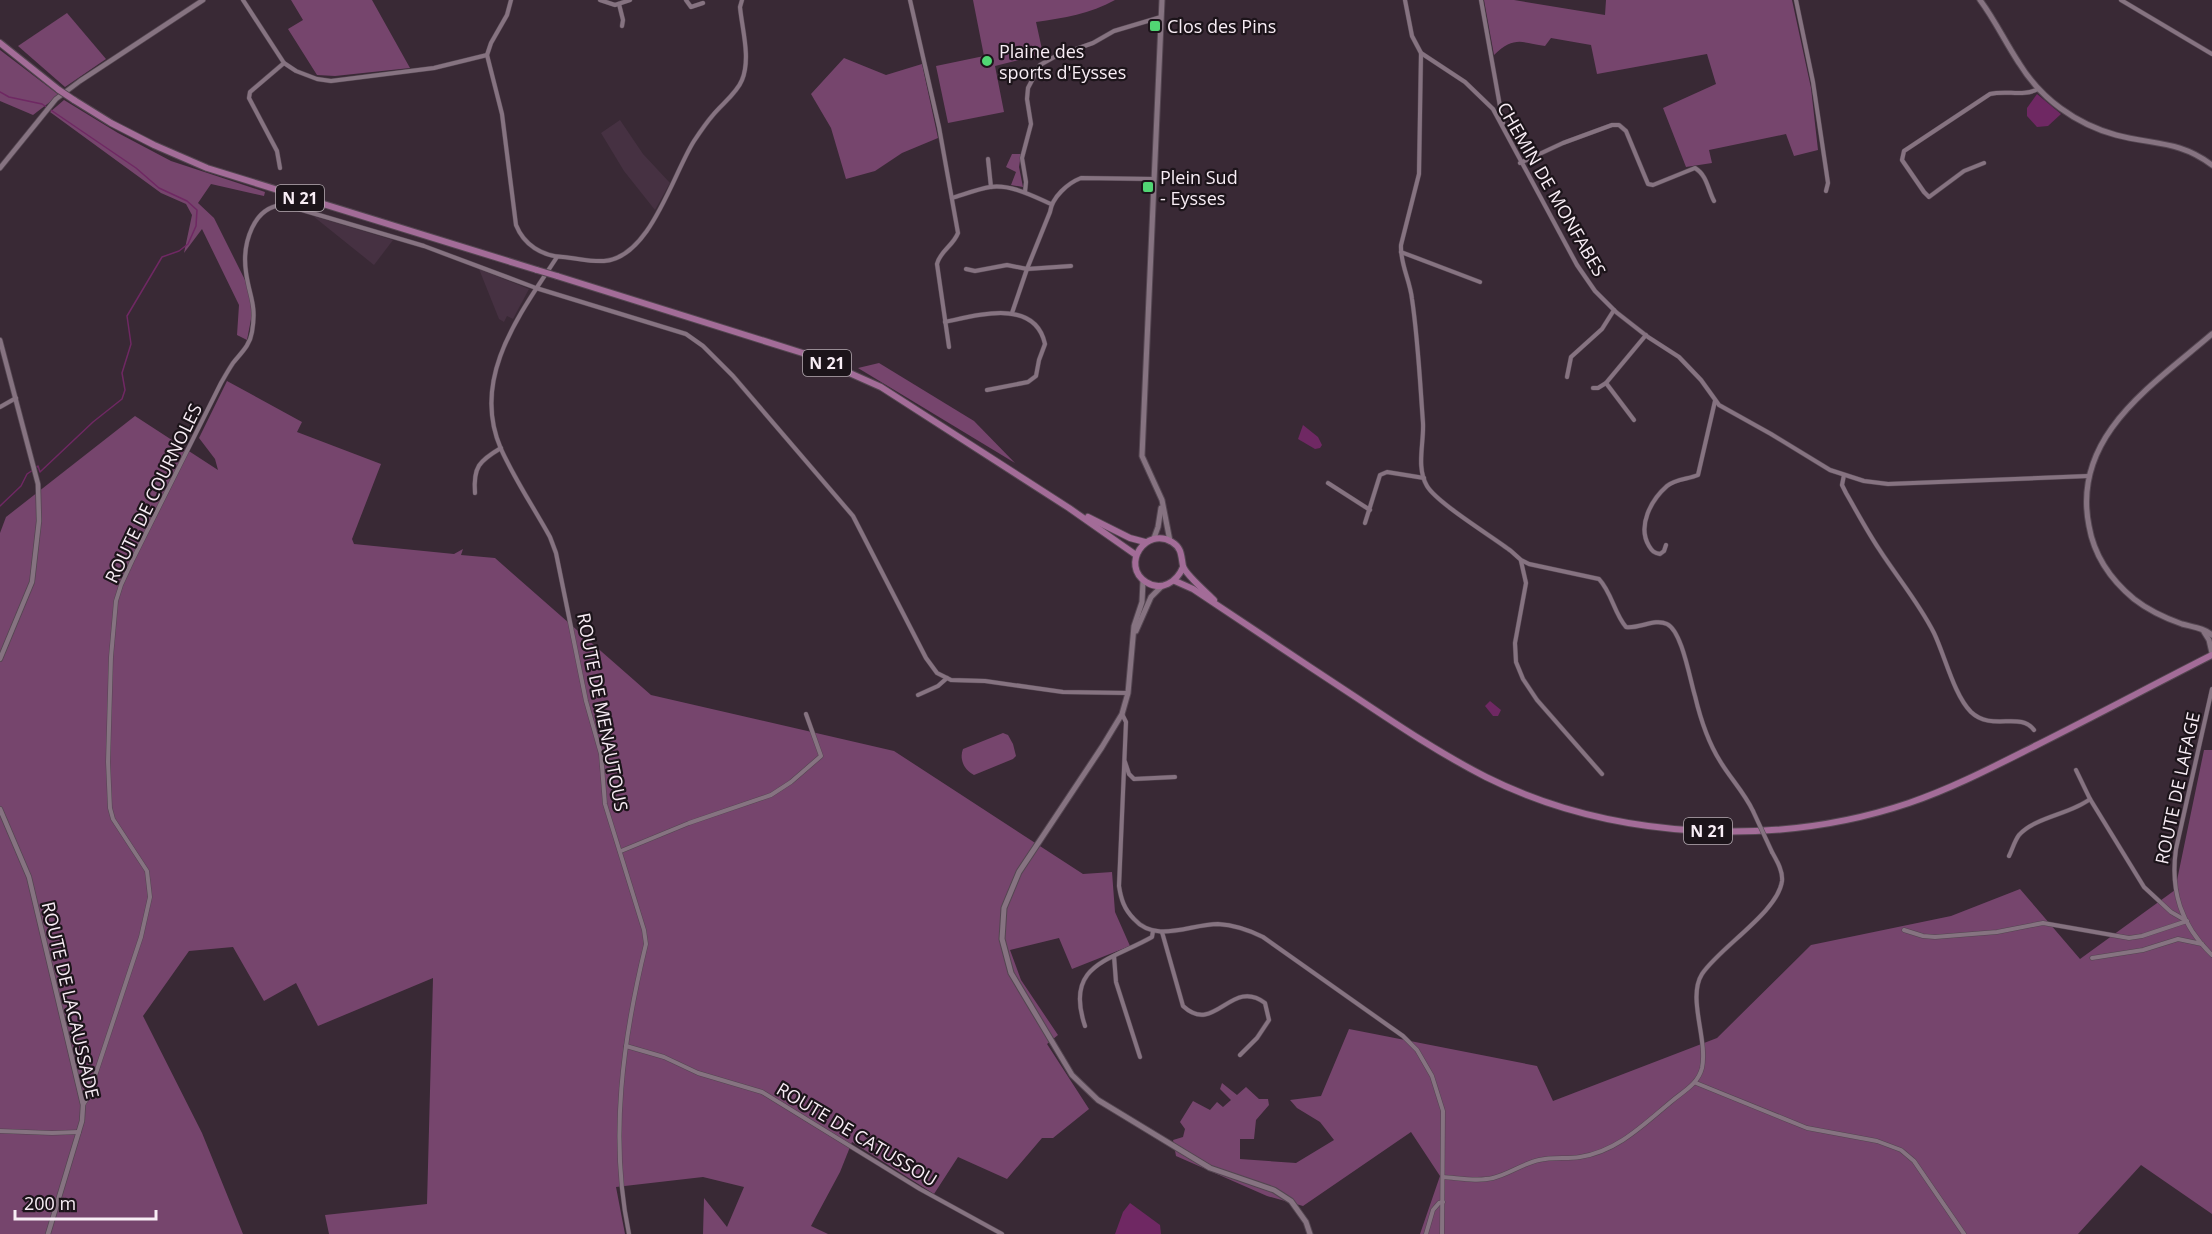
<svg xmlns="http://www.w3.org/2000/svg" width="2212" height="1234" viewBox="0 0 2212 1234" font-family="'Open Sans',sans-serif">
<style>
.built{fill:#463142}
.green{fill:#76456d}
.water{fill:#6f2863}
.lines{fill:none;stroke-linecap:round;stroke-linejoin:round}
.stream{stroke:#6f2863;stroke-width:1.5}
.minor-casing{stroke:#544651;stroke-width:5}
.tertiary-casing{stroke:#544651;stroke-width:6}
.secondary-casing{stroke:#544651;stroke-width:7}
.primary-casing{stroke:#544651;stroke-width:8}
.minor{stroke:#867381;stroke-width:4}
.tertiary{stroke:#867381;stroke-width:4.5}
.secondary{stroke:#867381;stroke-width:5}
.primary{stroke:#a36c98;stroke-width:6}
.minor-bridge-casing{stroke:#544651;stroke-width:5;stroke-linecap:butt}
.primary-bridge-casing{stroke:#544651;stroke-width:8;stroke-linecap:butt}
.minor-bridge{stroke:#867381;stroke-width:4}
.primary-bridge{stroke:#a36c98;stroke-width:6}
.poi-dot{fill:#51d674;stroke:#1c141a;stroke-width:2}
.labels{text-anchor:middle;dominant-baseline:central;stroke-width:4.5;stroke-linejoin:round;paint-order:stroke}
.shield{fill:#1c141a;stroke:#b6acb3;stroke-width:1.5}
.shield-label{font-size:16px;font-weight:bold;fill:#f8edf5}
.poi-label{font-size:18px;fill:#f8edf5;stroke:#1c141a;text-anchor:start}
.street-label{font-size:18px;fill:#f8edf5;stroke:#1c141a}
</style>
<rect width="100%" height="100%" fill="#392935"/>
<!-- built -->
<g class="built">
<polygon points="620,120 643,154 670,183 655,210 624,171 601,133"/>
<polygon points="313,216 393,240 374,265"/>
<polygon points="479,269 529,289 513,319 507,316 504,322 499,319"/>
</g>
<!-- green -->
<g class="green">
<polygon points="291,0 372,0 410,68 335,76 317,75 288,29 303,20"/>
<path d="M973,0H1115C1090,14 1064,18 1036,22L1043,54L995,66L1004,112L948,123L936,66L984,56Z"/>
<path d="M1484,0H1514L1605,15L1606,0H1792L1811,88L1818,150L1794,156L1786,134L1709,150L1712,163L1686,167L1663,108L1716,84L1707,54L1597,74L1591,45L1551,38L1545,46C1521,42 1514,36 1494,55Z"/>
<polygon points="67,13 106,59 65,87 18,46"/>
<polygon points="0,50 59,95 33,115 0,101"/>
<polygon points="844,58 886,75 922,64 938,138 902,153 875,171 846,179 831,128 811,94"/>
<polygon points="64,100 118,133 171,161 265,192 264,196 211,184 198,203 214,218 246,282 253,309 247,340 237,335 239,305 202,229 184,253 192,215 186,204 161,193 50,112"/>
<polygon points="1012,154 1021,154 1019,167 1023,187 1011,185 1016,172 1006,167"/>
<polygon points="879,363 974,421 1015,463 858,368"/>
<polygon points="227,381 302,422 297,432 381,464 352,539 354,544 454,554 463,549 461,555 495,558 651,695 894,751 1083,874 1112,872 1115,912 1130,946 1072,969 1059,938 1010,950 1021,980 1058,1035 1047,1044 1089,1109 1053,1138 1042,1138 1007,1179 958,1157 934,1194 852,1142 840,1172 811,1226 828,1234 703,1234 704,1198 727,1227 744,1187 703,1177 616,1187 625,1234 329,1234 325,1215 427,1204 433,978 318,1026 296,983 264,1001 233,947 189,951 143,1016 202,1133 243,1234 0,1234 0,533 6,517 135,416 218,470 215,459 199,438"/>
<path d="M1003,733L1008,735L1013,744L1016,756L1013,759L974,775C964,770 959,759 963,749Z"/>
<polygon points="2204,750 2212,750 2212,1214 2141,1165 2078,1234 1420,1234 1440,1176 1411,1132 1303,1206 1267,1196 1176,1156 1173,1140 1183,1137 1185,1129 1180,1122 1193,1101 1210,1110 1217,1102 1223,1107 1231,1100 1220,1089 1222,1083 1237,1095 1246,1087 1259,1099 1268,1099 1269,1105 1256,1120 1254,1139 1240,1139 1240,1159 1296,1163 1334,1140 1320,1122 1297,1108 1290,1100 1321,1096 1349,1029 1537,1066 1553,1101 1717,1038 1811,945 1951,916 2020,889 2080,959 2175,890"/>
</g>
<!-- water -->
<g class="water">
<polygon points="2037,94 2061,114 2048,126 2037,127 2027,116 2027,108"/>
<polygon points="1303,425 1318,437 1322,445 1320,448 1315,449 1298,439"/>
<polygon points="1490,701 1501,710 1498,716 1493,716 1485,706"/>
<polygon points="1130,1203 1160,1225 1161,1234 1115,1234 1123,1212"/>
</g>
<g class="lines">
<!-- stream -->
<g class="stream">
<polyline points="0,92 9,97 42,104 136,168 159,188 187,201 197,210 196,226 188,244 179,251 162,257 127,316 131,344 122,373 125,390 122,399 93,422 40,472 38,466 37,467"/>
<polyline points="0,506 21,486 27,474 33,470"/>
</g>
<defs>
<g id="minor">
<polyline points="243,0 284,63 296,71 317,79 331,81 434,68 487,55 491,43 507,15 511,0"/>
<polyline points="600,0 615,5 630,0"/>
<polyline points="686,0 691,7 703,3"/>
<path d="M910,0L939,127L958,233C953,246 940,251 937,264L949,347"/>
<polyline points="1405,0 1412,36 1421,53 1465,82 1493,109 1577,265 1595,291 1616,312 1648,337 1679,357 1701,380 1719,405 1771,434 1830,470 1864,481 1888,484 2088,476"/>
<polyline points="1481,0 1503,123"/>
<polyline points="1796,0 1813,82 1828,183 1826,191"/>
<polyline points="2121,0 2212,54"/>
<polyline points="619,4 623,20 622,26"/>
<path d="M1421,53L1419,174L1401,245C1400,264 1410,280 1412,299C1418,339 1420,382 1423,423C1424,444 1416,467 1427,486C1437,503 1493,537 1511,551L1521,560L1529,564L1599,579C1612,593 1614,613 1626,627C1639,629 1655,618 1667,624C1682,631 1690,680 1695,696C1700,717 1708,742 1720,761C1730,778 1744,792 1753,811"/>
<path d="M487,55L502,114L516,225C524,245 542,256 563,257C576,258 591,262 604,261C650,258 673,174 694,141C700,132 706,123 713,115C722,104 737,93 742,80C751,58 742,29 740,7L742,0"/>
<polyline points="988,159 991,187"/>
<path d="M1520,163L1563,143L1612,125H1619L1626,131L1648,184L1653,185L1695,168C1707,175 1708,190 1714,201"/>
<path d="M1984,163L1964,171L1929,197L1924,192L1902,160L1904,151L1990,94C2007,90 2023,97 2038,89"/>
<polyline points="280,168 277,151 249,98 250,92 284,63"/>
<polyline points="1025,192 1026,182 1022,158 1031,124 1027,99 1028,88 1040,65 1056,56 1093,43 1114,31 1161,17"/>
<path d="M952,198C965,194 978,189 990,187C1011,184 1033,196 1051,204"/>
<polyline points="1401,252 1480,282"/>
<path d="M557,257C520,314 470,378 501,449C515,480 534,508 550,537L556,553L586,701L601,754L605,804L644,930L646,944C623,1038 609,1138 629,1234"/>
<path d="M966,269L975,271L1007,265L1027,269L1050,212C1052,197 1068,183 1081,178L1154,179"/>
<polyline points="1012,313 1027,269 1071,266"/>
<path d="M945,322C978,315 1035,298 1045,344L1039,360L1036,376L1028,382L987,390"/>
<polyline points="1567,377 1571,357 1602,329 1614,310"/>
<polyline points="1606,383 1634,420"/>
<polyline points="1593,388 1598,388 1606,383 1646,335"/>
<polyline points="0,407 16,398"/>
<path d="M1844,475L1842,485L1846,493C1857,512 1867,531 1879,549C1897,577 1919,603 1934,633C1945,656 1954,695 1971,712C1992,732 2020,711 2034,730"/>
<polyline points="1328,483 1370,510"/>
<path d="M475,493C473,467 479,461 501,448"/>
<polyline points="1365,523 1380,475 1387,472 1424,478"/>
<path d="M1666,545L1664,551L1660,554C1654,553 1652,551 1649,546C1637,526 1651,500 1667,486C1675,479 1689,479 1698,475L1715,401"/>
<polyline points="1521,561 1526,583 1515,643 1516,662 1523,679 1537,700 1602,774"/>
<path d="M2212,689L2176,849C2170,891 2181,925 2212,955"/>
<polyline points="918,695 938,686 947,678"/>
<path d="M1122,714L1126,722L1119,886C1121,899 1124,909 1134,919C1156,944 1190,924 1218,924C1235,925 1249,930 1263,937L1403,1036L1417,1050L1432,1076L1443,1111L1442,1234"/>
<polyline points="1125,762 1129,774 1134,779 1175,777"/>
<polyline points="2076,770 2090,799 2144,887 2171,912 2185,920"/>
<polyline points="621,851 689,823 771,795 791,782 821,756 806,714"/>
<path d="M2009,856C2012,850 2015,840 2019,835C2035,817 2071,814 2090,799"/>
<polyline points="1904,930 1923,936 1935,937 1997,932 2043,923 2129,938 2142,936 2187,921"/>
<path d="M1162,932L1183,1006C1215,1036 1231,977 1265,1003L1269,1020L1257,1038L1240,1055"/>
<polyline points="1114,956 1116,982 1140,1057"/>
<polyline points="2092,958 2143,950 2178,939 2202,944"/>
<path d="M1085,1026C1064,964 1110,961 1152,937L1153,931"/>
<polyline points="626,1046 664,1057 698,1073 762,1092 920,1189 1002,1234"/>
<polyline points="1696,1083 1807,1128 1877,1141 1901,1150 1914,1161 1964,1234"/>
<path d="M83,1105L88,1097L141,937L150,897L147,871L113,819L110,808L108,762L111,657L116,601L121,585L133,559L221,383C225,376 229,369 233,363C242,352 250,345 252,332C257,304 249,296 246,272C242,244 253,205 285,205L424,246L536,288L686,334L703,346L733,376L853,516L926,658L937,673L951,680L985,681L1063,692L1128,693"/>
<polyline points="0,1131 52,1133 79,1132"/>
<path d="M1443,1177C1459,1178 1477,1182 1493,1178C1509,1174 1524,1163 1539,1160C1553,1157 1567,1159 1580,1157C1618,1151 1644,1124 1672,1101C1684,1091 1698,1084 1702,1068C1708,1039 1687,998 1702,974C1720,947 1778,912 1782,881C1783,871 1777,861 1772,852"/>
<polyline points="1426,1234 1433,1210 1439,1203 1443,1202"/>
</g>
<g id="tertiary">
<polyline points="0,168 56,99 80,81 203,0"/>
<polyline points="0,340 38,484 39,521 32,582 0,659"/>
<polyline points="0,809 29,877 83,1105 82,1121 48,1234"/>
</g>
<g id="secondary">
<polyline points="1162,0 1142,456 1162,500 1170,541"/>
<path d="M1980,0C1995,20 2005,42 2019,63C2041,99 2076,124 2116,135C2153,145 2179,140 2212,165"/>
<path d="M2212,334C2153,385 2071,436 2089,526C2094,555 2111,580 2134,599C2148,610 2165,618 2182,624C2193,627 2204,628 2212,635"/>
<polyline points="1154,538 1158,527 1161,508"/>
<polyline points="1143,581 1142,602 1134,626 1128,693 1122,714 1102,747 1019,872 1004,908 1002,939 1011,973 1072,1075 1098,1100 1210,1168 1274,1190 1291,1201 1306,1222 1310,1234"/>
<polyline points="1136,631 1151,597 1162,586"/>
<polyline points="2204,632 2209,640 2212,653"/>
</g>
<g id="primary">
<polyline points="0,43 59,90"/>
<polyline points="74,100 111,123 154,145 207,168 537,270"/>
<polyline points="557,276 809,355 881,387 1069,508 1136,555"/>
<polyline points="1088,517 1130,538 1145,542"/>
<path d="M1183,567C1177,582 1161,592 1146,582C1120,565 1146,526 1172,542C1182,548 1181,556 1183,566C1185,574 1207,593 1214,600"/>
<path d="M1175,581L1193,589C1247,625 1302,662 1357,698C1399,726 1441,754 1486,777C1612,840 1776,848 1909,803C1953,788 1995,766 2037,745C2095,716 2153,685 2212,655"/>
</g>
</defs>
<!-- minor casing -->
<use href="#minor" class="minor-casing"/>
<!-- tertiary casing -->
<use href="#tertiary" class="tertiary-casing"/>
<!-- secondary casing -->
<use href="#secondary" class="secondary-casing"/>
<!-- primary casing -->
<use href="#primary" class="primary-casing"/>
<!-- minor -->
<use href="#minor" class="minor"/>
<!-- tertiary -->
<use href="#tertiary" class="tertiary"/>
<!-- secondary -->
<use href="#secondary" class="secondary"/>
<!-- primary -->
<use href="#primary" class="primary"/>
<defs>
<polyline id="minor-bridge" points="1753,811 1772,852"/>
<g id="primary-bridge">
<polyline points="59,90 74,100"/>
<polyline points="537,270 557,276"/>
</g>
</defs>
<!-- minor-bridge casing -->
<use href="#minor-bridge" class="minor-bridge-casing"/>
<!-- primary-bridge casing -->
<use href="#primary-bridge" class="primary-bridge-casing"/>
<!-- minor-bridge -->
<use href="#minor-bridge" class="minor-bridge"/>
<!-- primary-bridge -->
<use href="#primary-bridge" class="primary-bridge"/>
</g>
<!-- markers -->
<g class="poi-dot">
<rect x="1149" y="20" width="12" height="12" rx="3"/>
<circle cx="987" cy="61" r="6"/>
<rect x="1142" y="181" width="12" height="12" rx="3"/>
</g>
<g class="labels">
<!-- shield labels -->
<g class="shield">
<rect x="276" y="185" width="48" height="26" rx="4.5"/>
<rect x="803" y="350" width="48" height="26" rx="4.5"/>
<rect x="1684" y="818" width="48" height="26" rx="4.5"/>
</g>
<g class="shield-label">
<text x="300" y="198">N 21</text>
<text x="827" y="363">N 21</text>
<text x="1708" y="831">N 21</text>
</g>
<!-- poi labels -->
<g class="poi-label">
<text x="1167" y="26">Clos des Pins</text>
<text x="999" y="51">Plaine des<tspan x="999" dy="21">sports d'Eysses</tspan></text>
<text x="1160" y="177">Plein Sud<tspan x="1160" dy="21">- Eysses</tspan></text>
</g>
<!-- street labels -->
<g class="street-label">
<text transform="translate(1552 189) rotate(60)">CHEMIN DE MONFABES</text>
<text transform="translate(153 493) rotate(-64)">ROUTE DE COURNOLES</text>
<text transform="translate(603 712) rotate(79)">ROUTE DE MENAUTOUS</text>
<text transform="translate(2177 788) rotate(-78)">ROUTE DE LAFAGE</text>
<text transform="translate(71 1000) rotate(77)">ROUTE DE LACAUSSADE</text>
<text transform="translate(857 1134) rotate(31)">ROUTE DE CATUSSOU</text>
</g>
</g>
<!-- scale -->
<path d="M15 1210v9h141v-9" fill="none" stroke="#f8edf5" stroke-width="3"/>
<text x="24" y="1210" font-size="18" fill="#f8edf5" stroke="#1c141a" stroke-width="4.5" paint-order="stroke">200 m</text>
</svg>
